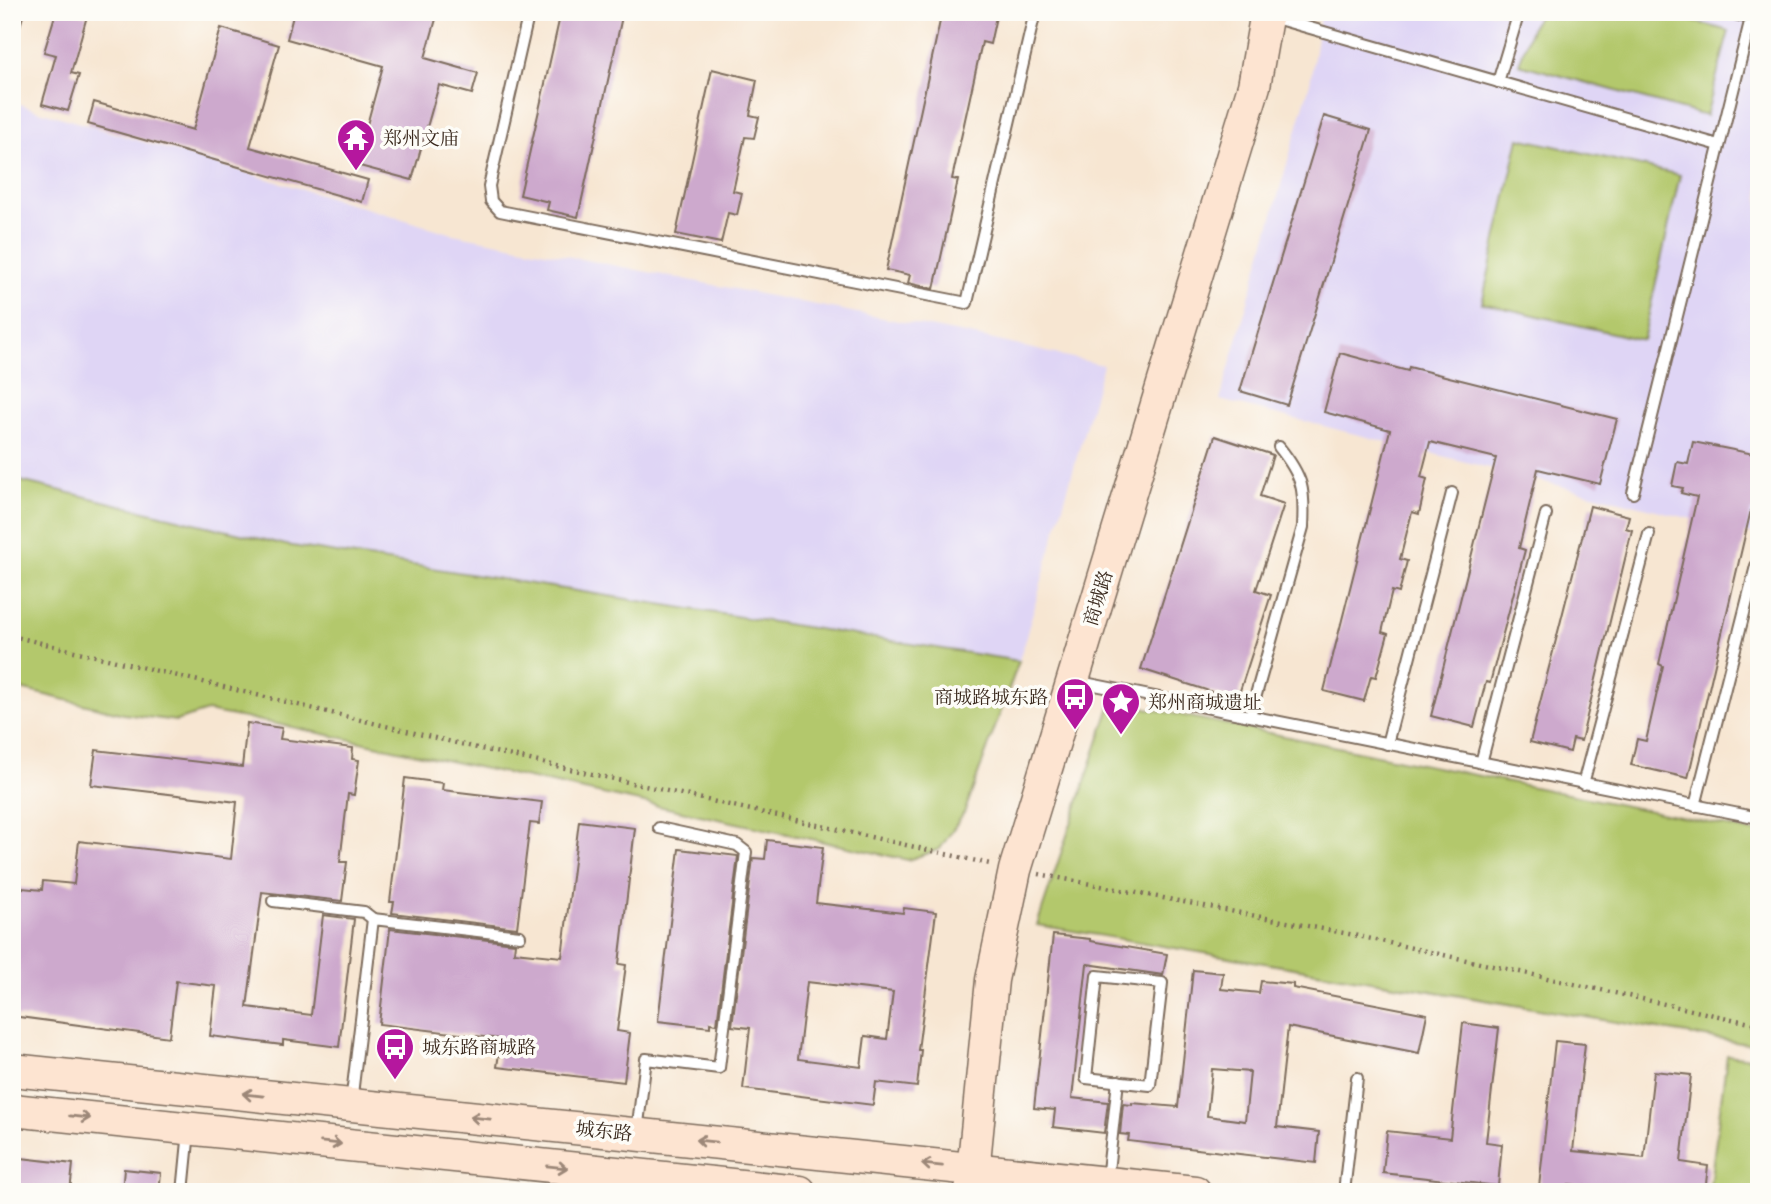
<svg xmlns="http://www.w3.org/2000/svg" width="1771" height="1204" viewBox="0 0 1771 1204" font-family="'Libre Caslon Text','Noto Serif SC',serif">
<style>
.built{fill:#dfd5f5}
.green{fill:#b3c86c;stroke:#777945;stroke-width:2}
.building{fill:#cda9cd;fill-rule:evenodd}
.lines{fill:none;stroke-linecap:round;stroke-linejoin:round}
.lane-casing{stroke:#7d6c5d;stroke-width:14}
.secondary-casing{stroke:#7d6c5d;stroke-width:35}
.path{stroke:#7d6c5d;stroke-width:4.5;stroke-dasharray:2 5;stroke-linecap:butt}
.lane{stroke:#fff;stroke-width:10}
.secondary{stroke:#fde4d1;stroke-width:32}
.oneway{stroke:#9c8778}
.labels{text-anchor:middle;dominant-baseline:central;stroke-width:7;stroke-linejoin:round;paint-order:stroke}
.poi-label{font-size:19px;fill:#3b2a1e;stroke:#fdfcf7;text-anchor:start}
.street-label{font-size:19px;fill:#3b2a1e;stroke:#fdfcf7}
</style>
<rect width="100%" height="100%" fill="#fdfcf7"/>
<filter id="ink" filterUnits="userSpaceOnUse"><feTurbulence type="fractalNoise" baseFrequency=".0143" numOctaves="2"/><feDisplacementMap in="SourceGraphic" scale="14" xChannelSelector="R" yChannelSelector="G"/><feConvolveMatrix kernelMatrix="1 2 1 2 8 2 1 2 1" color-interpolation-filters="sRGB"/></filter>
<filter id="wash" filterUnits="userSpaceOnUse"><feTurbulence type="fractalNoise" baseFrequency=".00686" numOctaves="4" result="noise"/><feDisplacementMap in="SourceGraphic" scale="28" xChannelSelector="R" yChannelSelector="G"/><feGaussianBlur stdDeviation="1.57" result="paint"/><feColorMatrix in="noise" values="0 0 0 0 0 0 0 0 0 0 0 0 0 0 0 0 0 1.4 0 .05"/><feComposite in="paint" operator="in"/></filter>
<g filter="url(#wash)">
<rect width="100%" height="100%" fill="#f7e6d2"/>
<!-- built -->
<g class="built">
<polygon points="1321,12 1759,12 1759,536 1220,400 1310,83"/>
<polygon points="12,101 36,110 453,234 985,338 1103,365 1019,661 286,545 12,479"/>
</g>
<!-- green -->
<g class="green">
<polygon points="1541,12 1659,12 1729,31 1706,116 1519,64 1532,26"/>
<polygon points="1519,138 1680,175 1643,340 1482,303"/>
<polygon points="12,479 286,545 1019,661 965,811 940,849 908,860 287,726 207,711 176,721 124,714 12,687"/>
<polygon points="1112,701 1759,833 1759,1046 1037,925"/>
<polygon points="1727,1055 1759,1059 1759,1192 1709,1192"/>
</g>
<g id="blocks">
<!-- building -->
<g class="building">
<polygon points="56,12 73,12 87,16 71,73 79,75 68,111 42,104 56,55 44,52"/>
<polygon points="294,12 438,12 425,58 478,73 472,94 439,85 412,180 356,165 383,66 287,39"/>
<polygon points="561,12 623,12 578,217 547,210 549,202 520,195"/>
<polygon points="942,12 997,12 990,44 982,42 952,179 958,180 934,289 908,283 910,275 886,270"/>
<polygon points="221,28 279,45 250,147 368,180 362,202 88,124 94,102 193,130"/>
<polygon points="712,69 757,80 750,115 759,117 754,138 745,137 733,191 742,193 737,215 728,213 721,243 676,234"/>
<polygon points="1324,116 1371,130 1287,405 1240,391"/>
<polygon points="1340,353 1408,371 1409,367 1617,419 1600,484 1538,469 1519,548 1525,550 1490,683 1486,682 1474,727 1431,716 1496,458 1430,442 1421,477 1427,479 1419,514 1412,512 1400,559 1407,561 1399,593 1392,591 1382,632 1388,634 1376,677 1371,676 1364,701 1324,691 1390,430 1324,412"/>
<polygon points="1215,436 1273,455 1260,496 1284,504 1256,590 1271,595 1237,700 1141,669"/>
<polygon points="1693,442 1759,455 1759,512 1751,510 1688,778 1631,765 1637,739 1646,741 1663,666 1659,664 1697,497 1681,493 1683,488 1672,486 1677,462 1688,464"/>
<polygon points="1590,506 1629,516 1626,528 1632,530 1581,741 1573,739 1570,752 1530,742"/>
<polygon points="247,723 282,728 280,739 353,748 352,759 359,760 354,795 348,794 340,862 347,862 342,901 262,892 247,1007 311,1015 323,915 354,919 339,1047 283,1040 283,1045 210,1036 216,986 176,981 169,1037 12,1016 12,887 42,890 43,881 74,884 79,841 231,859 237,802 91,785 96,750 242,767"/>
<polygon points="405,778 443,783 442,790 542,802 539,824 530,823 517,928 392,913 394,902 390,902"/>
<polygon points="579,821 635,828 619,964 626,965 617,1031 630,1033 624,1082 497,1067 501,1039 379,1024 390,929 515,943 514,952 562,957"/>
<path d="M767,840L823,847L816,903L903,913L904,908L936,912L918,1050H921L917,1087L876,1082L873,1105L743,1089L750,1028L732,1026L753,858L765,859ZM807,982L893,992L887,1039L865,1036L861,1067L798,1059Z"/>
<polygon points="679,849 738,856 717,1024 710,1023 710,1027 658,1021"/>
<polygon points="1053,935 1090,939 1090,941 1167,954 1163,975 1087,964 1072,1098 1108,1102 1104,1133 1053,1127 1055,1110 1034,1108"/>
<path d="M1193,970L1223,973L1221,989L1259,993L1261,981L1293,984V988L1427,1014L1419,1053L1288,1027L1277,1127L1319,1132L1316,1163L1128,1141L1129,1135L1120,1134L1123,1104L1132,1105V1103L1178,1107ZM1212,1069L1250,1072L1245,1121L1207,1116Z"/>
<polygon points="1463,1023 1499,1028 1486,1142 1502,1144 1498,1186 1383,1173 1387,1131 1450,1138"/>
<polygon points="1555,1041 1585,1044 1573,1151 1644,1158 1654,1071 1691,1075 1681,1162 1708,1166 1705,1192 1639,1192 1569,1184 1569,1190 1539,1187"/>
<polygon points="21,1158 73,1164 70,1192 17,1192"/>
<polygon points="124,1169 161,1173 159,1192 122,1192"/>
</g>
</g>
</g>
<g filter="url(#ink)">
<use href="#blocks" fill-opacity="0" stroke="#7d6c5d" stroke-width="2"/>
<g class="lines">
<defs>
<g id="lane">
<polyline points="529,12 489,186 491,201 500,211 967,303 1035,12"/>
<polyline points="1726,12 1759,20"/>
<polyline points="1268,16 1719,145"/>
<polyline points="12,32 18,12"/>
<polyline points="1498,82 1519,12"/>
<polyline points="1633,493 1751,18"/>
<polyline points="1075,681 1759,818"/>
<path d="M1250,716L1303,527C1305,489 1303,477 1279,447"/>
<polyline points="1387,744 1452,493"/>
<polyline points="1481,763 1546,514"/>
<polyline points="1583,784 1649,534"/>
<polyline points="1695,806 1756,566"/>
<polyline points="273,901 364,912 373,919"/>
<polygon points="1097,976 1162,983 1150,1085 1086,1078"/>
<polyline points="351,1103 373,919 520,936"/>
<polyline points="637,1132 646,1059 719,1068 746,852 737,845 659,828"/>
<polyline points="1107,1180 1118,1081"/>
<polyline points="183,1192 189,1131"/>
<polyline points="1344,1192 1357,1078"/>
</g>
<g id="secondary">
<polyline points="12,1070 1195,1192"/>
<polyline points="12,1110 800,1192"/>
<polyline points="971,1192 992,980 1015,870 1254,86 1267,12"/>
</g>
</defs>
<!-- lane casing -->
<use href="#lane" class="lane-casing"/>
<!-- secondary casing -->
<use href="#secondary" class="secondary-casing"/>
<!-- path -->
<g class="path">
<polyline points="12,636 477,748 990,864"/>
<polyline points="1039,874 1349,934 1759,1025"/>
</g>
<!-- lane -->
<use href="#lane" class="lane"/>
<!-- secondary -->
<use href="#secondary" class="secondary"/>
</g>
<!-- one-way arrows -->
<defs><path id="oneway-shaft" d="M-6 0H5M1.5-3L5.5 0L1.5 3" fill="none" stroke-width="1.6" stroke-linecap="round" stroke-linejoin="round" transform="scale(1.75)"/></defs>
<g class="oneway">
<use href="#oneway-shaft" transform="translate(253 1095) rotate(-174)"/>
<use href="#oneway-shaft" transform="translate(80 1117) rotate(6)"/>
<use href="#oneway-shaft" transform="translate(480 1118) rotate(-174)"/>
<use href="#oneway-shaft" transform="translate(706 1141) rotate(-174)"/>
<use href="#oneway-shaft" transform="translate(331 1143) rotate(6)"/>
<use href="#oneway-shaft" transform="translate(932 1165) rotate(-174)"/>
<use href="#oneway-shaft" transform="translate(557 1167) rotate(6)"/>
</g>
</g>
<!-- icons -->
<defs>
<symbol id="temple-pin" viewBox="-11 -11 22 30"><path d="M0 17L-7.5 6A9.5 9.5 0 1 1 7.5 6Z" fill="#b5179e" stroke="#fdfcf7"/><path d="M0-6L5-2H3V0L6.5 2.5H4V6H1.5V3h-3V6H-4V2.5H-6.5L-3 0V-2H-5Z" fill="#fff"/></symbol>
<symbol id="bus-pin" viewBox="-11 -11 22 30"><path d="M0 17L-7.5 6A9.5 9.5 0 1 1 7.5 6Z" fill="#b5179e" stroke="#fdfcf7"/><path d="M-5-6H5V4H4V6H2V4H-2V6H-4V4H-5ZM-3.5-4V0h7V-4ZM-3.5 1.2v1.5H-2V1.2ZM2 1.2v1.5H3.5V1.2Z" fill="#fff"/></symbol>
<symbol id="sight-pin" viewBox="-11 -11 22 30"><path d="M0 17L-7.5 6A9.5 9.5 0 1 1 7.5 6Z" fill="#b5179e" stroke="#fdfcf7"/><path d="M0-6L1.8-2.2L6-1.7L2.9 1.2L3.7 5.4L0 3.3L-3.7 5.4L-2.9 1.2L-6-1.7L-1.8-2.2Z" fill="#fff"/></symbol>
</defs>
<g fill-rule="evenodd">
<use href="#temple-pin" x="334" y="116" width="44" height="60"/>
<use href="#bus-pin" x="1053" y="675" width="44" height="60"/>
<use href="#sight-pin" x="1099" y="680" width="44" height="60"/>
<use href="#bus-pin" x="373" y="1025" width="44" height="60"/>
</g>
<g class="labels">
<!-- poi labels -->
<g class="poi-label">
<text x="383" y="138">郑州文庙</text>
<text x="1048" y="697" text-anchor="end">商城路城东路</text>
<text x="1148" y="702">郑州商城遗址</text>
<text x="422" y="1047">城东路商城路</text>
</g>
<!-- street labels -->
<g class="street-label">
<text transform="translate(1098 598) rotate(-73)">商城路</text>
<text transform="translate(604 1131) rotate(6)">城东路</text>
</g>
</g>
<!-- margin -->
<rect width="1771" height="1204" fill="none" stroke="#fdfcf7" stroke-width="42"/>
</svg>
